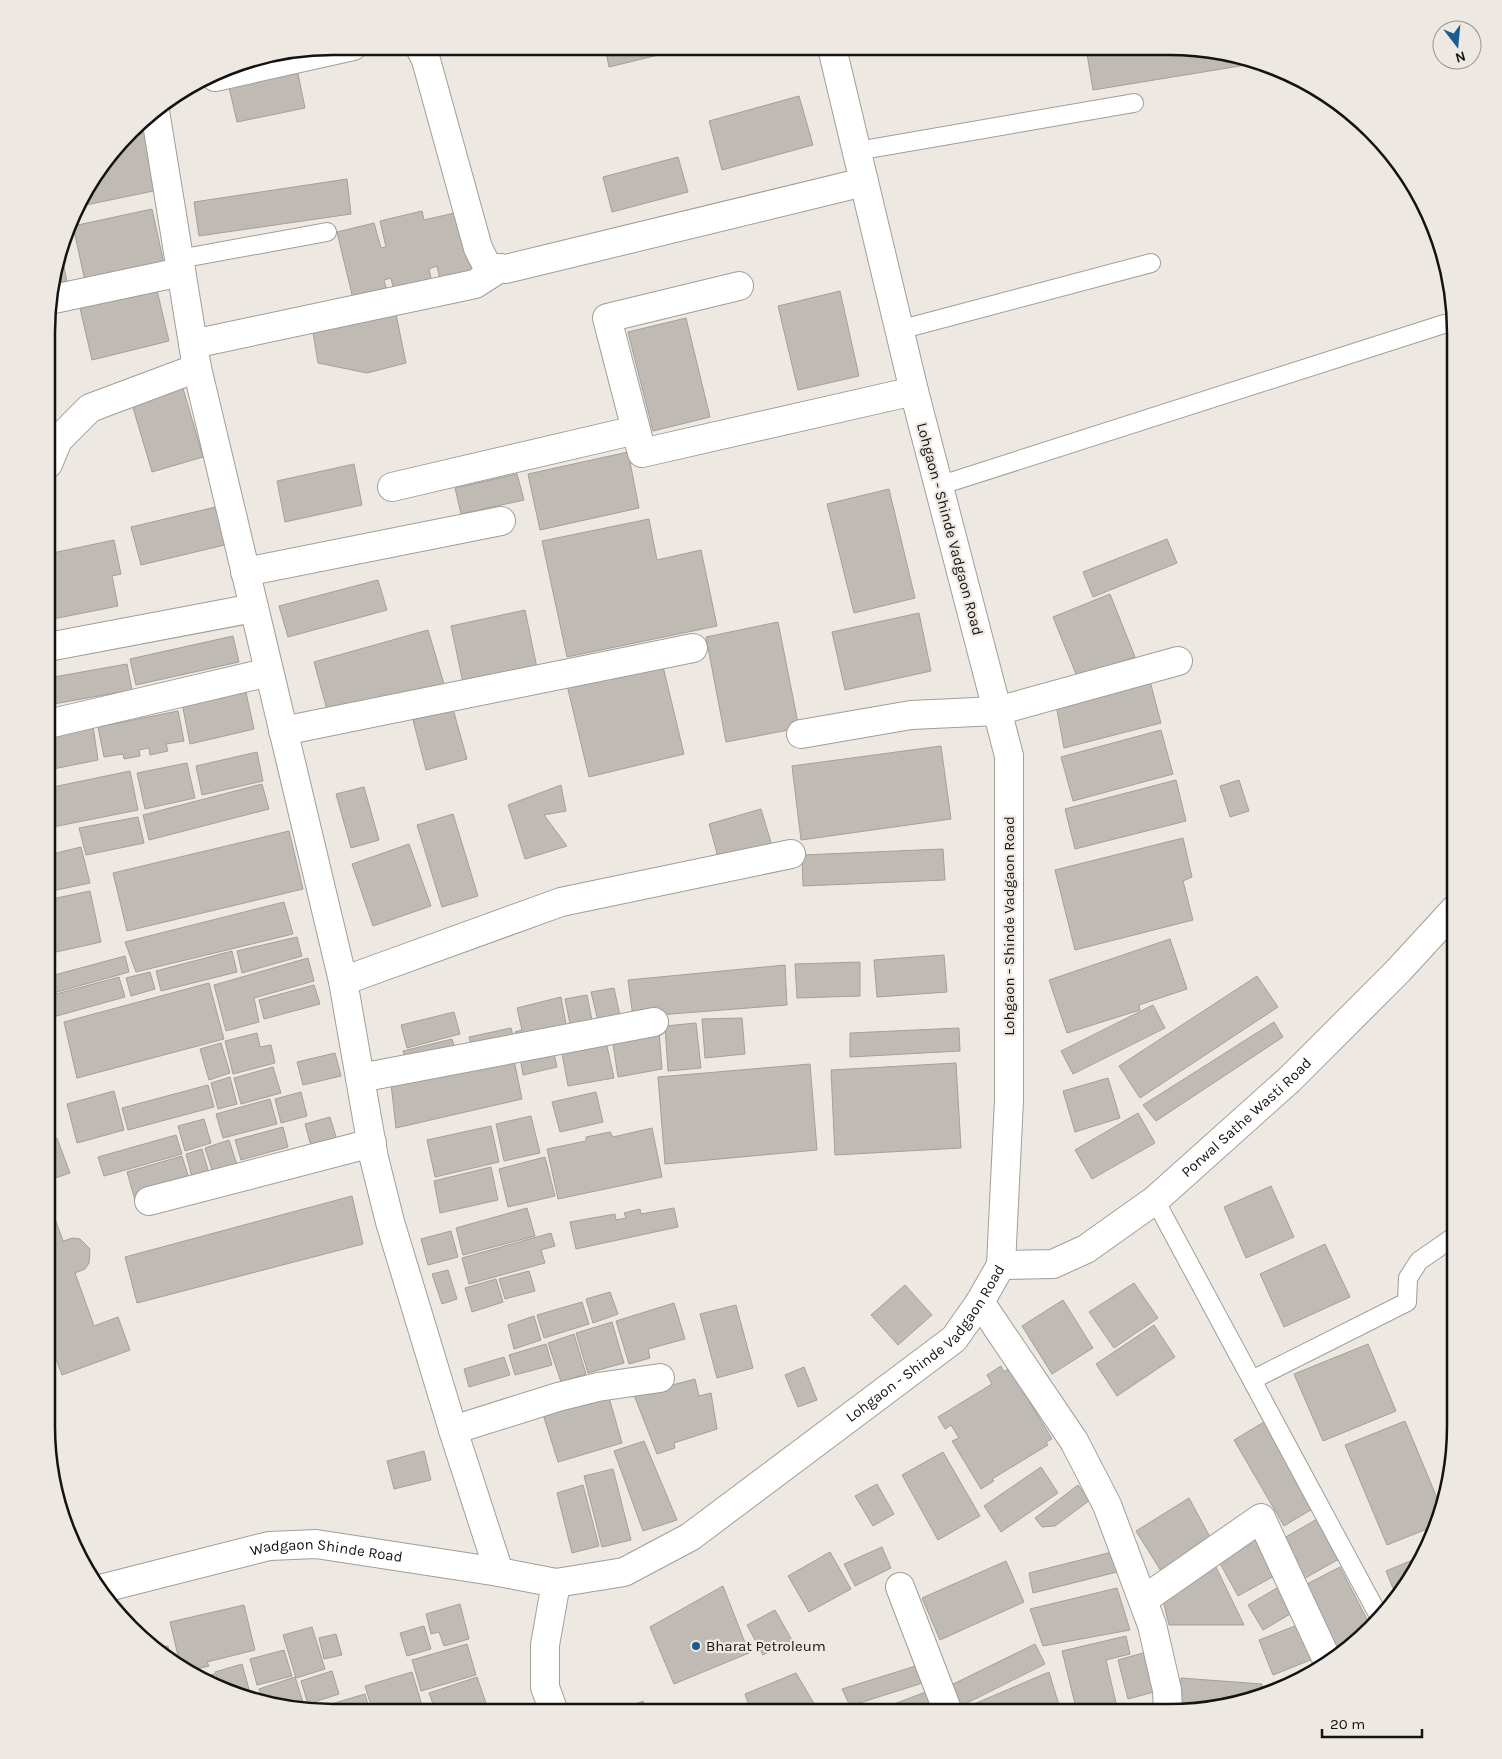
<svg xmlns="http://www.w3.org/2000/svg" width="1502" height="1759" viewBox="0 0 1502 1759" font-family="Karla,sans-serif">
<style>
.building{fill:#bfbab4;stroke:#a49f99}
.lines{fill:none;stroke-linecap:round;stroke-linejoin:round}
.service-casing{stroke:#a39d98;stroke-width:20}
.minor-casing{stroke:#a39d98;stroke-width:30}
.tertiary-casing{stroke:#a39d98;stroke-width:30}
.service{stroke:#fff;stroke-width:18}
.minor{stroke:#fff;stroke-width:28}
.tertiary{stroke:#fff;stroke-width:28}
.poi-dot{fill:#1b5d92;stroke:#eee8e2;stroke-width:2}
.labels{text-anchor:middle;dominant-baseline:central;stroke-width:4.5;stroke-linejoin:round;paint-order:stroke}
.street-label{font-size:15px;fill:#151311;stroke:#eee8e2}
.poi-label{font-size:15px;fill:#151311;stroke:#eee8e2;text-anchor:start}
.rim{fill:none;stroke:#151311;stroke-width:2.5}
</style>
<rect width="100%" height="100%" fill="#eee8e2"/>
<!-- building -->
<g class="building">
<polygon points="605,47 691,47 609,67"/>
<polygon points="1086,48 1206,49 1246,59 1246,65 1093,90"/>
<polygon points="297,69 305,108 237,122 228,83"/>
<polygon points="799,96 813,145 722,170 709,121"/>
<polygon points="150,132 163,189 86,205 85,190 129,136"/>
<polygon points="678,157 688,192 612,212 603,177"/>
<polygon points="347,179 351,214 199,236 194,202"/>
<polygon points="152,209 164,264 85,281 73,226"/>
<polygon points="422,211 424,220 463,211 479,275 441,285 437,266 429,269 432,283 394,292 391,278 384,280 388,294 354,303 337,232 374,223 381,248 386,247 380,221"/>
<polygon points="62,257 68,287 50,291"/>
<polygon points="156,286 169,341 92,360 79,304"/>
<polygon points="840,291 859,376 798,390 778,306"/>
<polygon points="394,304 406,363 367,373 318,363 311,320"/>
<polygon points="686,318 710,417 653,431 628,332"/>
<polygon points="182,385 203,457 152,472 131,401"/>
<polygon points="628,452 639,508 540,530 528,474"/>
<polygon points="354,464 362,505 285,522 277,481"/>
<polygon points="517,474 524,500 461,514 455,488"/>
<polygon points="889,489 915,598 854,613 827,504"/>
<polygon points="224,505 233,543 141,565 131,527"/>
<polygon points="649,519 657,560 701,550 717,626 567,657 542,541"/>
<polygon points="1167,539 1177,563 1093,597 1083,572"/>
<polygon points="114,540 121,574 112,576 118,606 48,620 48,554"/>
<polygon points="378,580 387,610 288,637 279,606"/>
<polygon points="1110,594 1135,657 1078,679 1053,617"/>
<polygon points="525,610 537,668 463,683 451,626"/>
<polygon points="919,613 931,671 845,690 832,632"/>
<polygon points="778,622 799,728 726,742 706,637"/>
<polygon points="428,630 444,684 329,717 314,662"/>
<polygon points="233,636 239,662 136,685 130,659"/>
<polygon points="661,658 684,754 589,777 566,681"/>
<polygon points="127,664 132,690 48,705 48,678"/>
<polygon points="1150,681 1161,723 1064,748 1056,705"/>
<polygon points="245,688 254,729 190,744 182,703"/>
<polygon points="453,709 467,759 426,770 413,720"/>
<polygon points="178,711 184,741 166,744 168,751 150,755 149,748 139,750 140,756 124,759 123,754 104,757 98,727"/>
<polygon points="93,726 98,760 48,770 48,733"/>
<polygon points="1161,730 1173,774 1073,801 1061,757"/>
<polygon points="941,746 951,819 801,840 792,766"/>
<polygon points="257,752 263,781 202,795 196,766"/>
<polygon points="187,763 195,798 145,809 137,773"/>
<polygon points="130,771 138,810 48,828 48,788"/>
<polygon points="1176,780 1186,821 1075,849 1065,809"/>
<polygon points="1239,780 1249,811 1230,817 1220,786"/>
<polygon points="262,784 269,809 149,840 143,815"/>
<polygon points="561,785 566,811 544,815 567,846 525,859 508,805"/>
<polygon points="364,787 379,840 351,848 336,794"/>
<polygon points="761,809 772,846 719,861 709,824"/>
<polygon points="453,814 478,896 442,907 417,825"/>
<polygon points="138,817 144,843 86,855 79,828"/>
<polygon points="289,831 303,889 127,931 113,873"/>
<polygon points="1183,838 1192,877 1183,881 1193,920 1075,950 1055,870"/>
<polygon points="409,844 431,906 373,926 352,864"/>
<polygon points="81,847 90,883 47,892 48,855"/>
<polygon points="943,849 945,880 803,886 802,855"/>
<polygon points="90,891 101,942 47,954 47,900"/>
<polygon points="284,902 293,934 136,972 125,942"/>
<polygon points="297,937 302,956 242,973 237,951"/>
<polygon points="1170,939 1187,989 1139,1005 1140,1010 1067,1033 1049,980"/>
<polygon points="232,951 237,972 161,991 156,971"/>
<polygon points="944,955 947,992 877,997 874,960"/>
<polygon points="125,956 129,972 50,994 47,977"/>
<polygon points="308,958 314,981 254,998 259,1022 226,1031 214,985"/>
<polygon points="860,962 860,996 797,998 795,964"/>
<polygon points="785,965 787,1005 633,1017 628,980"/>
<polygon points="150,972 155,989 131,996 126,978"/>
<polygon points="1257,976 1278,1007 1140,1098 1119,1066"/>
<polygon points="119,977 125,997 53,1017 49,996"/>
<polygon points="209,983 224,1039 77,1078 64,1022"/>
<polygon points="314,985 320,1004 264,1019 259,1000"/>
<polygon points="614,988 622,1025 600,1029 591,992"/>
<polygon points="587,995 594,1030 572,1034 565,999"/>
<polygon points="561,997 568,1035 518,1045 515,1032 522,1030 517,1008"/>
<polygon points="1153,1005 1165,1028 1073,1074 1061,1051"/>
<polygon points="454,1012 460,1034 407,1048 401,1025"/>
<polygon points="742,1018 745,1054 705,1058 702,1019"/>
<polygon points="1274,1022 1283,1037 1156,1121 1143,1105"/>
<polygon points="696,1023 701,1068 668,1071 665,1026"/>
<polygon points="511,1028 515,1044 473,1053 469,1037"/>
<polygon points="959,1028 960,1051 850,1057 850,1033"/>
<polygon points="659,1031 662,1069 618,1077 612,1037"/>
<polygon points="257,1033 260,1047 271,1045 275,1063 233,1074 225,1041"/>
<polygon points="605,1037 614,1078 568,1086 561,1048"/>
<polygon points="452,1039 457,1055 407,1067 403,1051"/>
<polygon points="221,1043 230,1073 209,1080 200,1049"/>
<polygon points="553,1049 557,1067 523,1075 520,1057"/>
<polygon points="335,1053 341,1076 303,1085 297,1062"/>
<polygon points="513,1055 522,1099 396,1128 391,1084 407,1079 409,1083 420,1081 419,1077"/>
<polygon points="956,1063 961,1148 835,1155 831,1070"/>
<polygon points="810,1064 817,1150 665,1164 658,1077"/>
<polygon points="273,1067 281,1093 241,1104 234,1078"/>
<polygon points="230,1077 237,1104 218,1109 211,1083"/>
<polygon points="1108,1078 1120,1118 1075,1132 1063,1091"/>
<polygon points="208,1085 214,1107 128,1130 122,1108"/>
<polygon points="114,1091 124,1130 77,1143 67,1104"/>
<polygon points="301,1092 307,1116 281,1123 275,1099"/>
<polygon points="596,1092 603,1122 560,1132 552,1102"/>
<polygon points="270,1099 277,1124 223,1138 216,1114"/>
<polygon points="1138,1113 1155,1143 1092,1179 1075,1150"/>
<polygon points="531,1116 540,1153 504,1161 496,1124"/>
<polygon points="330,1117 337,1140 311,1146 305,1124"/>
<polygon points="204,1119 211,1143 185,1151 178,1126"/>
<polygon points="491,1126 499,1162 435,1177 427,1140"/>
<polygon points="283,1127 288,1147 241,1160 235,1140"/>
<polygon points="652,1128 662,1177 558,1199 547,1149 586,1141 586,1137 610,1132 613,1137"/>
<polygon points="176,1135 182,1154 104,1176 98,1157"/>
<polygon points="57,1138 70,1173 47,1181 47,1142"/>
<polygon points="229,1140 238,1168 214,1176 205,1148"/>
<polygon points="202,1149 210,1177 193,1181 186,1154"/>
<polygon points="182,1156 191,1185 135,1200 127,1172"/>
<polygon points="545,1157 555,1196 508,1207 499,1169"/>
<polygon points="491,1167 498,1200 440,1213 434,1181"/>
<polygon points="1271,1186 1294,1237 1246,1258 1224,1207"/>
<polygon points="47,1196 63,1241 73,1238 80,1239 90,1249 89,1263 85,1269 75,1273 94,1326 118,1317 130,1350 62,1375 46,1332"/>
<polygon points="352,1196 363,1244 137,1303 125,1257"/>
<polygon points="527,1208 535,1236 463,1255 456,1228"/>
<polygon points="674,1208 678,1227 576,1249 570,1222 615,1214 616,1220 626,1218 624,1213 640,1209 641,1214"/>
<polygon points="451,1231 458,1257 428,1265 421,1239"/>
<polygon points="551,1233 555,1246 541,1250 545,1263 469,1284 462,1258"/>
<polygon points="1325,1244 1350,1297 1284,1327 1260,1274"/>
<polygon points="448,1270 457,1299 442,1304 432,1274"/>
<polygon points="529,1271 535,1291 505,1299 499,1279"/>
<polygon points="496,1279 503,1302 472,1312 465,1288"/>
<polygon points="1134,1283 1158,1318 1114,1348 1089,1312"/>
<polygon points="905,1285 932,1315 898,1345 871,1315"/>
<polygon points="610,1292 618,1314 593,1323 586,1299"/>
<polygon points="1063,1300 1093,1348 1052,1374 1022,1326"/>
<polygon points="582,1302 589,1324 544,1338 537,1315"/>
<polygon points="674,1303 685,1339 648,1349 650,1358 629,1364 616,1321"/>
<polygon points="736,1305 753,1368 717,1378 700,1314"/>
<polygon points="534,1316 541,1340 514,1349 508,1325"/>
<polygon points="612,1322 624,1363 588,1373 576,1333"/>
<polygon points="1154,1325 1175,1357 1117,1396 1096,1364"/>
<polygon points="574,1334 586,1374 561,1382 548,1343"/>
<polygon points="546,1344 552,1365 515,1375 509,1355"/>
<polygon points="1368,1344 1396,1411 1323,1441 1294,1374"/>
<polygon points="504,1357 510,1375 469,1387 464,1369"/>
<polygon points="1001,1366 1004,1372 1009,1368 1052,1439 1046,1442 1048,1445 992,1479 994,1481 981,1489 952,1441 959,1438 951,1425 945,1429 938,1417 992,1384 987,1375"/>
<polygon points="804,1367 817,1400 798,1407 785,1375"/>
<polygon points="695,1379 699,1396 711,1393 717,1429 674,1443 675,1448 657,1454 634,1395"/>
<polygon points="608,1394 622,1443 558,1462 542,1411"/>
<polygon points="1405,1421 1442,1510 1437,1525 1387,1545 1345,1445"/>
<polygon points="1264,1422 1314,1508 1284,1526 1234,1440"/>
<polygon points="644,1441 677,1520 643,1531 614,1451"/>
<polygon points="424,1451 431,1480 394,1489 387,1461"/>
<polygon points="943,1452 980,1516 938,1540 902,1475"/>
<polygon points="1041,1467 1058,1493 1001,1532 984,1506"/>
<polygon points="613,1469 631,1540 602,1547 584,1476"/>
<polygon points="877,1484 894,1514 873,1526 855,1496"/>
<polygon points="583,1485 599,1546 572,1553 557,1493"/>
<polygon points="1078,1485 1090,1500 1055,1526 1042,1527 1035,1518"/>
<polygon points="1189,1498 1210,1537 1161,1571 1136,1531"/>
<polygon points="1317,1519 1339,1559 1300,1581 1279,1541"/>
<polygon points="1254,1534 1276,1575 1238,1596 1216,1556"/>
<polygon points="882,1547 891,1568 855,1586 844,1564"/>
<polygon points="830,1552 851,1589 809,1612 788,1576"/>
<polygon points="1112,1552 1117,1572 1033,1593 1029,1573"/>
<polygon points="1422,1556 1408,1585 1397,1598 1386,1571"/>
<polygon points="1006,1561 1024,1602 940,1640 922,1598"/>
<polygon points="1215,1565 1244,1625 1169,1625 1162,1596"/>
<polygon points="1340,1567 1372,1629 1338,1655 1303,1586"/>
<polygon points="1282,1585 1297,1610 1263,1630 1248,1605"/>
<polygon points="723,1586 749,1653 674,1684 650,1627"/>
<polygon points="1117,1588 1130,1630 1043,1646 1030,1609"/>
<polygon points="460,1604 469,1639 444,1646 439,1632 431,1634 426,1614"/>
<polygon points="244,1605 255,1650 207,1662 209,1666 188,1671 181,1668 170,1622"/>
<polygon points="775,1610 792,1640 763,1655 747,1625"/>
<polygon points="1300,1624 1313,1659 1273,1675 1259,1640"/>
<polygon points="424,1626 431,1649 407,1656 400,1633"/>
<polygon points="312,1627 325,1669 296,1678 283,1635"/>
<polygon points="336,1634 342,1655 324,1659 319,1638"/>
<polygon points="1126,1636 1130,1654 1106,1660 1117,1707 1098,1712 1077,1712 1062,1651"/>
<polygon points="467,1644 476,1675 421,1691 412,1660"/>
<polygon points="1035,1644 1045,1664 955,1709 945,1688"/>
<polygon points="168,1646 171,1662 154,1648"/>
<polygon points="284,1650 292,1676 257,1685 250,1659"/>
<polygon points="1154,1650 1165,1689 1128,1699 1118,1660"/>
<polygon points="242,1664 252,1700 241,1698 220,1687 215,1672"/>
<polygon points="922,1664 929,1681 850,1706 842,1689"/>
<polygon points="332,1671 339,1694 308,1704 301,1681"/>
<polygon points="412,1672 424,1712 373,1712 365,1686"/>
<polygon points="1049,1672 1061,1712 960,1712 960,1710"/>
<polygon points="796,1673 819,1712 751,1712 745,1694"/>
<polygon points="214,1674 217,1686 202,1678"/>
<polygon points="295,1677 303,1702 288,1707 263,1702 259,1689"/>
<polygon points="477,1677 486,1703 477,1706 479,1712 436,1712 429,1693"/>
<polygon points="1181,1678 1262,1684 1262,1695 1243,1703 1179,1712"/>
<polygon points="931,1690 939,1712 873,1712"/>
<polygon points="365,1694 370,1712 323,1712 321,1707"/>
<polygon points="643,1701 648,1712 631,1712 629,1707"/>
</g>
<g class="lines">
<defs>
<g id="service">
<polyline points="857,151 1134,103"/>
<polyline points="179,259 327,232"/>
<polyline points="899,330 1151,263"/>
<polyline points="938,486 1444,324"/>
<polyline points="1155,1200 1380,1618"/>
<polyline points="1252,1380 1407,1302 1408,1278 1419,1261 1455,1236"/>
</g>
<g id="minor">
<polyline points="419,46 426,60 478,248 488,268 506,269 864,182"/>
<polyline points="215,77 353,46"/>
<polyline points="155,111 197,368 343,981 374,1158 390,1222 453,1430 499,1572"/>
<polyline points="739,286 607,318 642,453 914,391"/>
<polyline points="49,300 181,272"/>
<polyline points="193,344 475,284 500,268"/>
<polyline points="48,464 58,440 90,408 197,368"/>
<polyline points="392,487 636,430"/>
<polyline points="245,572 501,521"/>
<polyline points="48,647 254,608"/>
<polyline points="48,724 269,672"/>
<polyline points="283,731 693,648"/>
<polyline points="801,734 911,715 997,711 1178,661"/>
<polyline points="343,981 561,902 791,854"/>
<polyline points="360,1078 654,1022"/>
<polyline points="149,1201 372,1143"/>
<polyline points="980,1302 1074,1441 1107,1505 1152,1625 1167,1690 1168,1712"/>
<polyline points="453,1430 558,1397 598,1387 660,1378"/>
<polyline points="900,1587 948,1712"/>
<polyline points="1143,1600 1261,1518 1328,1662"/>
</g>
<g id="tertiary">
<path id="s1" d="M1001,1265L1053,1264L1086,1249L1155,1200L1290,1079L1398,971L1455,909"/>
<path id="s2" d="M100,1589L269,1546L316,1544L499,1572L556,1583L624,1572L690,1537L954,1339L980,1302L1001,1265L1009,1100V756L914,391L832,48"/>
<polyline points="554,1712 545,1687 545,1645 556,1583"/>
</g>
</defs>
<!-- service casing -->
<use href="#service" class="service-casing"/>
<!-- minor casing -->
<use href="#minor" class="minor-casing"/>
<!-- tertiary casing -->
<use href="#tertiary" class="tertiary-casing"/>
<!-- service -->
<use href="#service" class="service"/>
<!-- minor -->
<use href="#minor" class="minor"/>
<!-- tertiary -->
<use href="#tertiary" class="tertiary"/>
</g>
<!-- markers -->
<circle class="poi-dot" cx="696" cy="1646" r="5"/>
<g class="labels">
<!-- street labels -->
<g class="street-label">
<text transform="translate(950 529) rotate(75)">Lohgaon - Shinde Vadgaon Road</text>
<text transform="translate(1009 926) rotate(-90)">Lohgaon - Shinde Vadgaon Road</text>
<text stroke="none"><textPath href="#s1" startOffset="296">Porwal Sathe Wasti Road</textPath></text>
<text stroke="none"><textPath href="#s2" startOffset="915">Lohgaon - Shinde Vadgaon Road</textPath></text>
<text stroke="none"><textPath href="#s2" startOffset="232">Wadgaon Shinde Road</textPath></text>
</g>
<!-- poi labels -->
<g class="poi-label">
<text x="706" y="1646">Bharat Petroleum</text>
</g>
</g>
<!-- crop -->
<path d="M0 0H1502V1759H0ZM333 55H1169A278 278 0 0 1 1447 333V1426A278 278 0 0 1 1169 1704H333A278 278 0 0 1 55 1426V333A278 278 0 0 1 333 55Z" fill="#eee8e2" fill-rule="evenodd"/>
<path class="rim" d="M333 55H1169A278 278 0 0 1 1447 333V1426A278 278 0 0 1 1169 1704H333A278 278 0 0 1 55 1426V333A278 278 0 0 1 333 55Z"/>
<!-- north arrow -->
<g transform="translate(1457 45) rotate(164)"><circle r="24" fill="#eee8e2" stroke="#97938e"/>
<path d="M0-4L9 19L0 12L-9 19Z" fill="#1b5d92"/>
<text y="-8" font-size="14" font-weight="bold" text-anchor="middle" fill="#151311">N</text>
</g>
<!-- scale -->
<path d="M1322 1729v8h100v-8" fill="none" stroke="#151311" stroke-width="2.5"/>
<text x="1330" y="1729" font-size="15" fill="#151311" stroke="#eee8e2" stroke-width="4" paint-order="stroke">20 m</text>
</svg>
